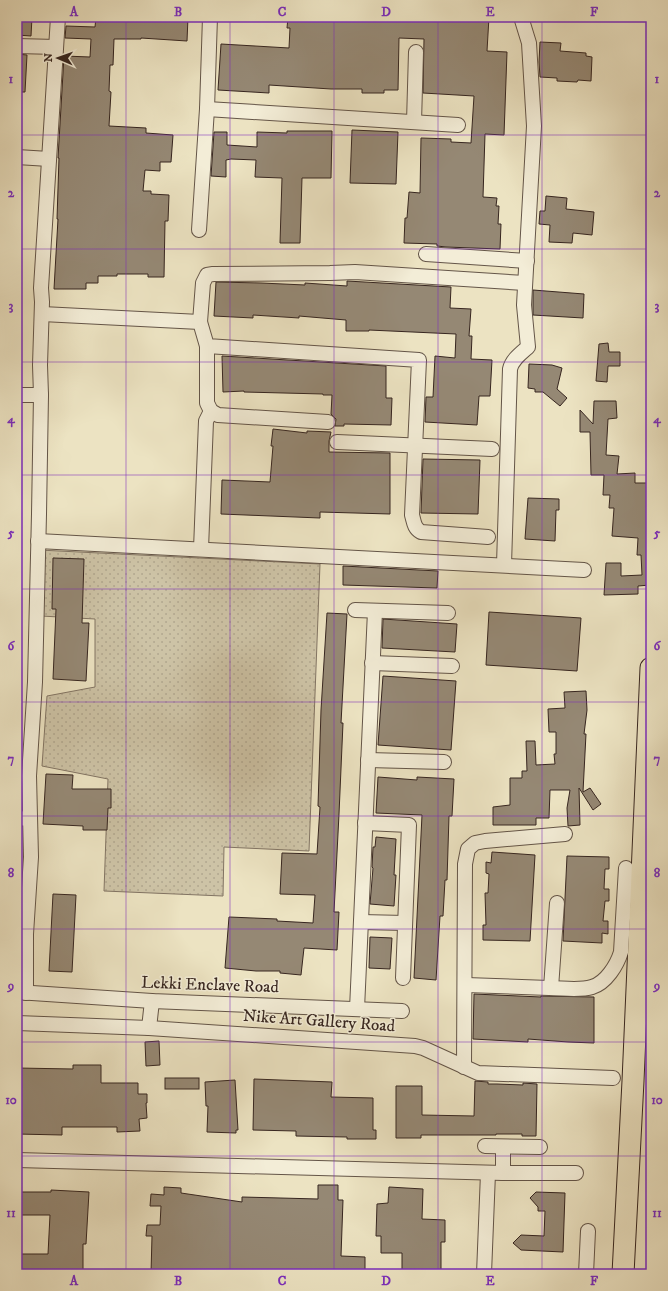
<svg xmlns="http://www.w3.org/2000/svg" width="668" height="1291" viewBox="0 0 668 1291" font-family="'IM FELL DW Pica',serif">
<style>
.grass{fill:url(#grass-dots);stroke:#827463}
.building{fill:#958874;stroke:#372620}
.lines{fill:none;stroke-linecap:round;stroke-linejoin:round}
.minor-casing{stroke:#645548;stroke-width:16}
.highway-casing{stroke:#372620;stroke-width:23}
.minor{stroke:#f3edd7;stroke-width:14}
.highway{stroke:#ece3c2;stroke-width:21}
.grid{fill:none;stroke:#7b2cbf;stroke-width:1;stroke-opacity:0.55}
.labels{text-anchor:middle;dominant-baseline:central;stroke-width:3;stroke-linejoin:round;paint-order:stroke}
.street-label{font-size:17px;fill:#372620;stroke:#f3edd7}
.neatline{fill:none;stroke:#7b2cbf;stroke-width:1.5}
.grid-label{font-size:13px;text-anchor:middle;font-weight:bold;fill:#7b2cbf}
</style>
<defs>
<pattern id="grass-dots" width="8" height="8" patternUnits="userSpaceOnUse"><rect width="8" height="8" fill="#cdc3a6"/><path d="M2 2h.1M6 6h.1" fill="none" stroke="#b1a78f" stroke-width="1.8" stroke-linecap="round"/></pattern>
</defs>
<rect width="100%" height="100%" fill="#ece3c2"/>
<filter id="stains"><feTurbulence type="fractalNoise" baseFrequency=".005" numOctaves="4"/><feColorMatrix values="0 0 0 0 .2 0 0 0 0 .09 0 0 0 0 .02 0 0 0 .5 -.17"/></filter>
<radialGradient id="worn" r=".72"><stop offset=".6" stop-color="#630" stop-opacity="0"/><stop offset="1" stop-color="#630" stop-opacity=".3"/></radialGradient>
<!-- grass -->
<polygon class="grass" points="39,550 320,564 309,851 224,847 223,896 104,891 108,779 42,766 47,696 95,687 95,619 41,616"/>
<!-- building -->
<g class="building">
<polygon points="17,17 32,17 31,36 17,35"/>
<polygon points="96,17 188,17 187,41 141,38 141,39 114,39 113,65 110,65 109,91 111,92 109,126 146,128 146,133 173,135 171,162 160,162 160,171 145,170 143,191 151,191 151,194 169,195 168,221 165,221 164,277 148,277 148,274 117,274 117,276 98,276 98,283 86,283 86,289 54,289 58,219 57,219 59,158 58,158 64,56 90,57 91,39 65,38 66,26 95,27"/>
<polygon points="288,17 489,17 487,51 507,52 504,135 485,134 483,197 497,198 496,206 499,206 498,224 501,224 500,249 446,247 437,246 437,244 404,243 405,218 407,218 409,192 420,193 421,138 451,139 451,142 471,143 474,96 423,93 424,39 399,38 398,90 384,90 384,93 362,93 362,89 331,89 269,85 269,93 218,90 221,44 289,48 290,28 287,28"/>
<polygon points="540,42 561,43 560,51 586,53 586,56 592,57 591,81 578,80 577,82 557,81 557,78 540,77 539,62"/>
<polygon points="17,54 27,55 25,92 17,92"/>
<polygon points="352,130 398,132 396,184 350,183"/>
<polygon points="287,131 332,131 331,178 302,178 300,243 280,243 282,178 255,177 256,160 231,159 226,160 226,177 211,176 214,132 227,132 227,145 257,147 257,132 287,133"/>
<polygon points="546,196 567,198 566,209 594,212 592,235 573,233 572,243 549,242 550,225 539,224 540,211 545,211"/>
<polygon points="347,281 451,287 450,308 471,309 469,336 472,336 471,359 492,360 490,396 479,396 477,425 425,422 426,397 433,397 435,356 455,358 456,334 369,330 369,331 346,331 346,320 299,316 299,318 253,315 253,318 214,316 216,282 261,283 305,285 305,283 347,286"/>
<polygon points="533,290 584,294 583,318 533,315"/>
<polygon points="608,343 609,352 620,352 620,366 608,366 607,382 596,381 599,344"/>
<polygon points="222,356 386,366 386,398 392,398 391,425 344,424 344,426 335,426 336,419 331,414 332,395 323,395 323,394 244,392 244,391 223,392"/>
<polygon points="529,364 552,365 562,368 557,389 567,398 560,406 543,392 535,392 535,389 528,388"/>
<polygon points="594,401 616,401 617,418 608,419 606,455 619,456 617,474 635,473 635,483 651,483 651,535 649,547 651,548 651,578 650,578 650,585 638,586 638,594 604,595 606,563 621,563 621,576 642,575 641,555 637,555 638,538 612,536 614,508 609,508 610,495 603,495 604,475 591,475 590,432 580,432 580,410 593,424"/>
<polygon points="273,429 307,433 307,431 331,432 329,441 329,452 390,453 390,514 320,512 320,518 221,514 222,480 270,482 273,446 271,446"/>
<polygon points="423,459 480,460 478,514 421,513"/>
<polygon points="528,498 559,499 559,510 556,510 555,541 525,539"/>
<polygon points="53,558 84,559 82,623 89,623 86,681 53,679 56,609 52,609"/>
<polygon points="343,566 438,571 437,588 343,585"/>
<polygon points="489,612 581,618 577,671 486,665"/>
<polygon points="327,613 347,614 341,723 343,723 339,814 334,912 339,912 337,950 304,948 301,975 280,973 280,971 256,971 225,968 229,917 277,919 277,921 313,923 315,895 280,894 282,853 317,854 320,807 318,806 321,710"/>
<polygon points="383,619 457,624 455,652 382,648"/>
<polygon points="383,676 456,681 451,750 378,745"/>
<polygon points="586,691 587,710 584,734 586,734 583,792 590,788 601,804 593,810 579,788 580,825 568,826 567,808 570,790 550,790 549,818 536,818 536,825 493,825 493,807 510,805 510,778 522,778 522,771 527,771 526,741 535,741 536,765 555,764 554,754 556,754 556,732 549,732 548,709 565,708 564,692"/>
<polygon points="46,774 73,775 72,789 111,789 111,808 108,808 107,830 83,830 83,826 43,824"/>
<polygon points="378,777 417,780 417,777 454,779 452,816 449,816 447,880 445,880 443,916 440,916 436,980 414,978 422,815 376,813"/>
<polygon points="376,837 396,839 394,875 396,875 394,906 370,904 373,868 372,867 373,847 375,847"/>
<polygon points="492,852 535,855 530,941 483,940 483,925 486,925 485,893 488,893 489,874 486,873 486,862 491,863"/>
<polygon points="567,856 609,857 609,869 605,869 604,889 609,889 609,901 605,901 603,921 608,921 608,934 602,933 602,943 563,941"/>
<polygon points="53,894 76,895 72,972 49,971"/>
<polygon points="370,937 392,938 390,969 369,968"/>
<polygon points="474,994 541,997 541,996 594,997 594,1043 568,1042 528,1039 528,1042 473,1039"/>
<polygon points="159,1041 160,1065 146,1066 145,1042"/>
<polygon points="73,1065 101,1065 101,1083 138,1083 138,1094 147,1094 147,1103 146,1103 147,1118 139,1119 140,1131 117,1132 117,1127 62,1127 62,1135 17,1134 17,1068 73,1069"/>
<rect x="165" y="1078" width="34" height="11"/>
<polygon points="254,1079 332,1082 331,1097 373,1098 373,1130 376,1130 376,1139 347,1139 347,1137 296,1136 296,1131 253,1130"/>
<polygon points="235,1080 238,1130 236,1130 236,1133 207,1132 208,1106 206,1106 205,1082"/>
<polygon points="475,1081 488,1082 488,1084 497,1084 523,1085 523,1083 537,1084 536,1136 522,1136 522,1134 496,1134 496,1135 421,1135 421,1138 396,1138 396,1086 422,1086 422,1115 474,1116"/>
<polygon points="318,1185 338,1185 338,1200 343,1200 341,1256 365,1257 365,1274 215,1274 215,1271 194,1271 193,1274 183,1274 183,1270 161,1270 160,1274 151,1274 152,1236 146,1236 147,1225 160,1225 161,1206 150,1206 151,1194 164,1195 164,1187 181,1188 181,1193 242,1202 242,1197 318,1199"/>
<polygon points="389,1187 423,1189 422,1219 445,1220 445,1242 441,1242 441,1274 402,1274 402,1253 381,1253 381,1236 376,1236 377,1204 388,1203"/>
<polygon points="51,1190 89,1192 86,1244 83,1244 83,1274 17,1274 17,1254 48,1254 50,1215 17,1215 17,1192 51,1192"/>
<polygon points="536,1192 565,1193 563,1252 521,1250 513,1243 521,1235 544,1236 545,1211 538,1211 538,1207 530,1198"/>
</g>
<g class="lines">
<defs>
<g id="minor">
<polyline points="17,46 56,47"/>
<polyline points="207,109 458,125"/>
<polyline points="414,122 416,52"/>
<polyline points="17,157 49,159"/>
<polyline points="199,230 207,109 210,17"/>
<polyline points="426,254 527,261"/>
<path d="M42,314L200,322L207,346L419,360L412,515C414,522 414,528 421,532L488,537"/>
<polyline points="200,322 203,283 207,275 213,274 330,273 355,272 525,283"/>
<polyline points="207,346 207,403 211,411 218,415 328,422"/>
<polyline points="17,395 41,395"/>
<polyline points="337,442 492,449"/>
<polyline points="38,541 584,570"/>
<polyline points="201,549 206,421 211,411"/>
<path d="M504,565L510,369C512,360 520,354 528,347L524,305L534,126L529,43L521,17"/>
<polyline points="355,610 448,613"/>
<polyline points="372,663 452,666"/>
<polyline points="368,760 444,762"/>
<polyline points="17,818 30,819"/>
<polyline points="365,823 409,825 403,978"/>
<polyline points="361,922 405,923"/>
<path d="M466,985C493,986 521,987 549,988C563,988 579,991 592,987C606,983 617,965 621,952L626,868"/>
<polyline points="551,988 557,903"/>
<polyline points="17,992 152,1001 402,1011"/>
<polyline points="26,993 26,934 31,857 29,776 35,682 39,514 41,395 40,365 42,302 41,288 58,17"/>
<polyline points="357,1009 375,611"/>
<polyline points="17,1023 149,1028 415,1046 423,1048 478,1073 613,1078"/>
<polyline points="149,1028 152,1001"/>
<polyline points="464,1067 465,864 468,849 475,843 485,841 565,834"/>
<polyline points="485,1146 540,1147"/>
<polyline points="17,1160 503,1173 576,1173"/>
<polyline points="503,1173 503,1147"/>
<polyline points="484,1274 488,1173"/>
<polyline points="586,1274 588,1231"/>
</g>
<polyline id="highway" points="623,1274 633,1081 651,668"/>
</defs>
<!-- minor casing -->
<use href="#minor" class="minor-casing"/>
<!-- highway casing -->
<use href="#highway" class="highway-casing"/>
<!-- minor -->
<use href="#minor" class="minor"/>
<!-- highway -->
<use href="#highway" class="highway"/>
</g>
<!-- grid -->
<path class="grid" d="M126,17V1274M230,17V1274M334,17V1274M438,17V1274M542,17V1274M17,135H651M17,249H651M17,362H651M17,475H651M17,589H651M17,702H651M17,816H651M17,929H651M17,1042H651M17,1156H651"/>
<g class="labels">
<!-- street labels -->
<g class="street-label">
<text transform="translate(210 985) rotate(2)">Lekki Enclave Road</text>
<text transform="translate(319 1021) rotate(4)">Nike Art Gallery Road</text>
</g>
</g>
<!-- margin -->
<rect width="668" height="1291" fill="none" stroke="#ece3c2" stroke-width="44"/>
<!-- north arrow -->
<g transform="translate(58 58) rotate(272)" stroke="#f3edd7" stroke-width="3" paint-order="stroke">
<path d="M0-3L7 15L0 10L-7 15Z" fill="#372620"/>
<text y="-6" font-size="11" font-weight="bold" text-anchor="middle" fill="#372620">N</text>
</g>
<rect x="22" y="22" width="624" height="1247" class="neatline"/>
<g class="grid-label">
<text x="74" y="16">A</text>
<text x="178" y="16">B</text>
<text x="282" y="16">C</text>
<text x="386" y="16">D</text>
<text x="490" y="16">E</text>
<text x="594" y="16">F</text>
<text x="11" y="83">1</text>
<text x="657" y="83">1</text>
<text x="11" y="197">2</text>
<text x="657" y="197">2</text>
<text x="11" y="310">3</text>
<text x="657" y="310">3</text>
<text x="11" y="423">4</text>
<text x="657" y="423">4</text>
<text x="11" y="537">5</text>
<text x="657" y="537">5</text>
<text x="11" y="650">6</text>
<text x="657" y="650">6</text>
<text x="11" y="763">7</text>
<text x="657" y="763">7</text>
<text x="11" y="877">8</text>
<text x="657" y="877">8</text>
<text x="11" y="990">9</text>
<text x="657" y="990">9</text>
<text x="11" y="1104">10</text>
<text x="657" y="1104">10</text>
<text x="11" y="1217">11</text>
<text x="657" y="1217">11</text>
<text x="74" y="1285">A</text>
<text x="178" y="1285">B</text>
<text x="282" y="1285">C</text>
<text x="386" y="1285">D</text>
<text x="490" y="1285">E</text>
<text x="594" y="1285">F</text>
</g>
<rect width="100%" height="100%" filter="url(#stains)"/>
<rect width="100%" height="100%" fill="url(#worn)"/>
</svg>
